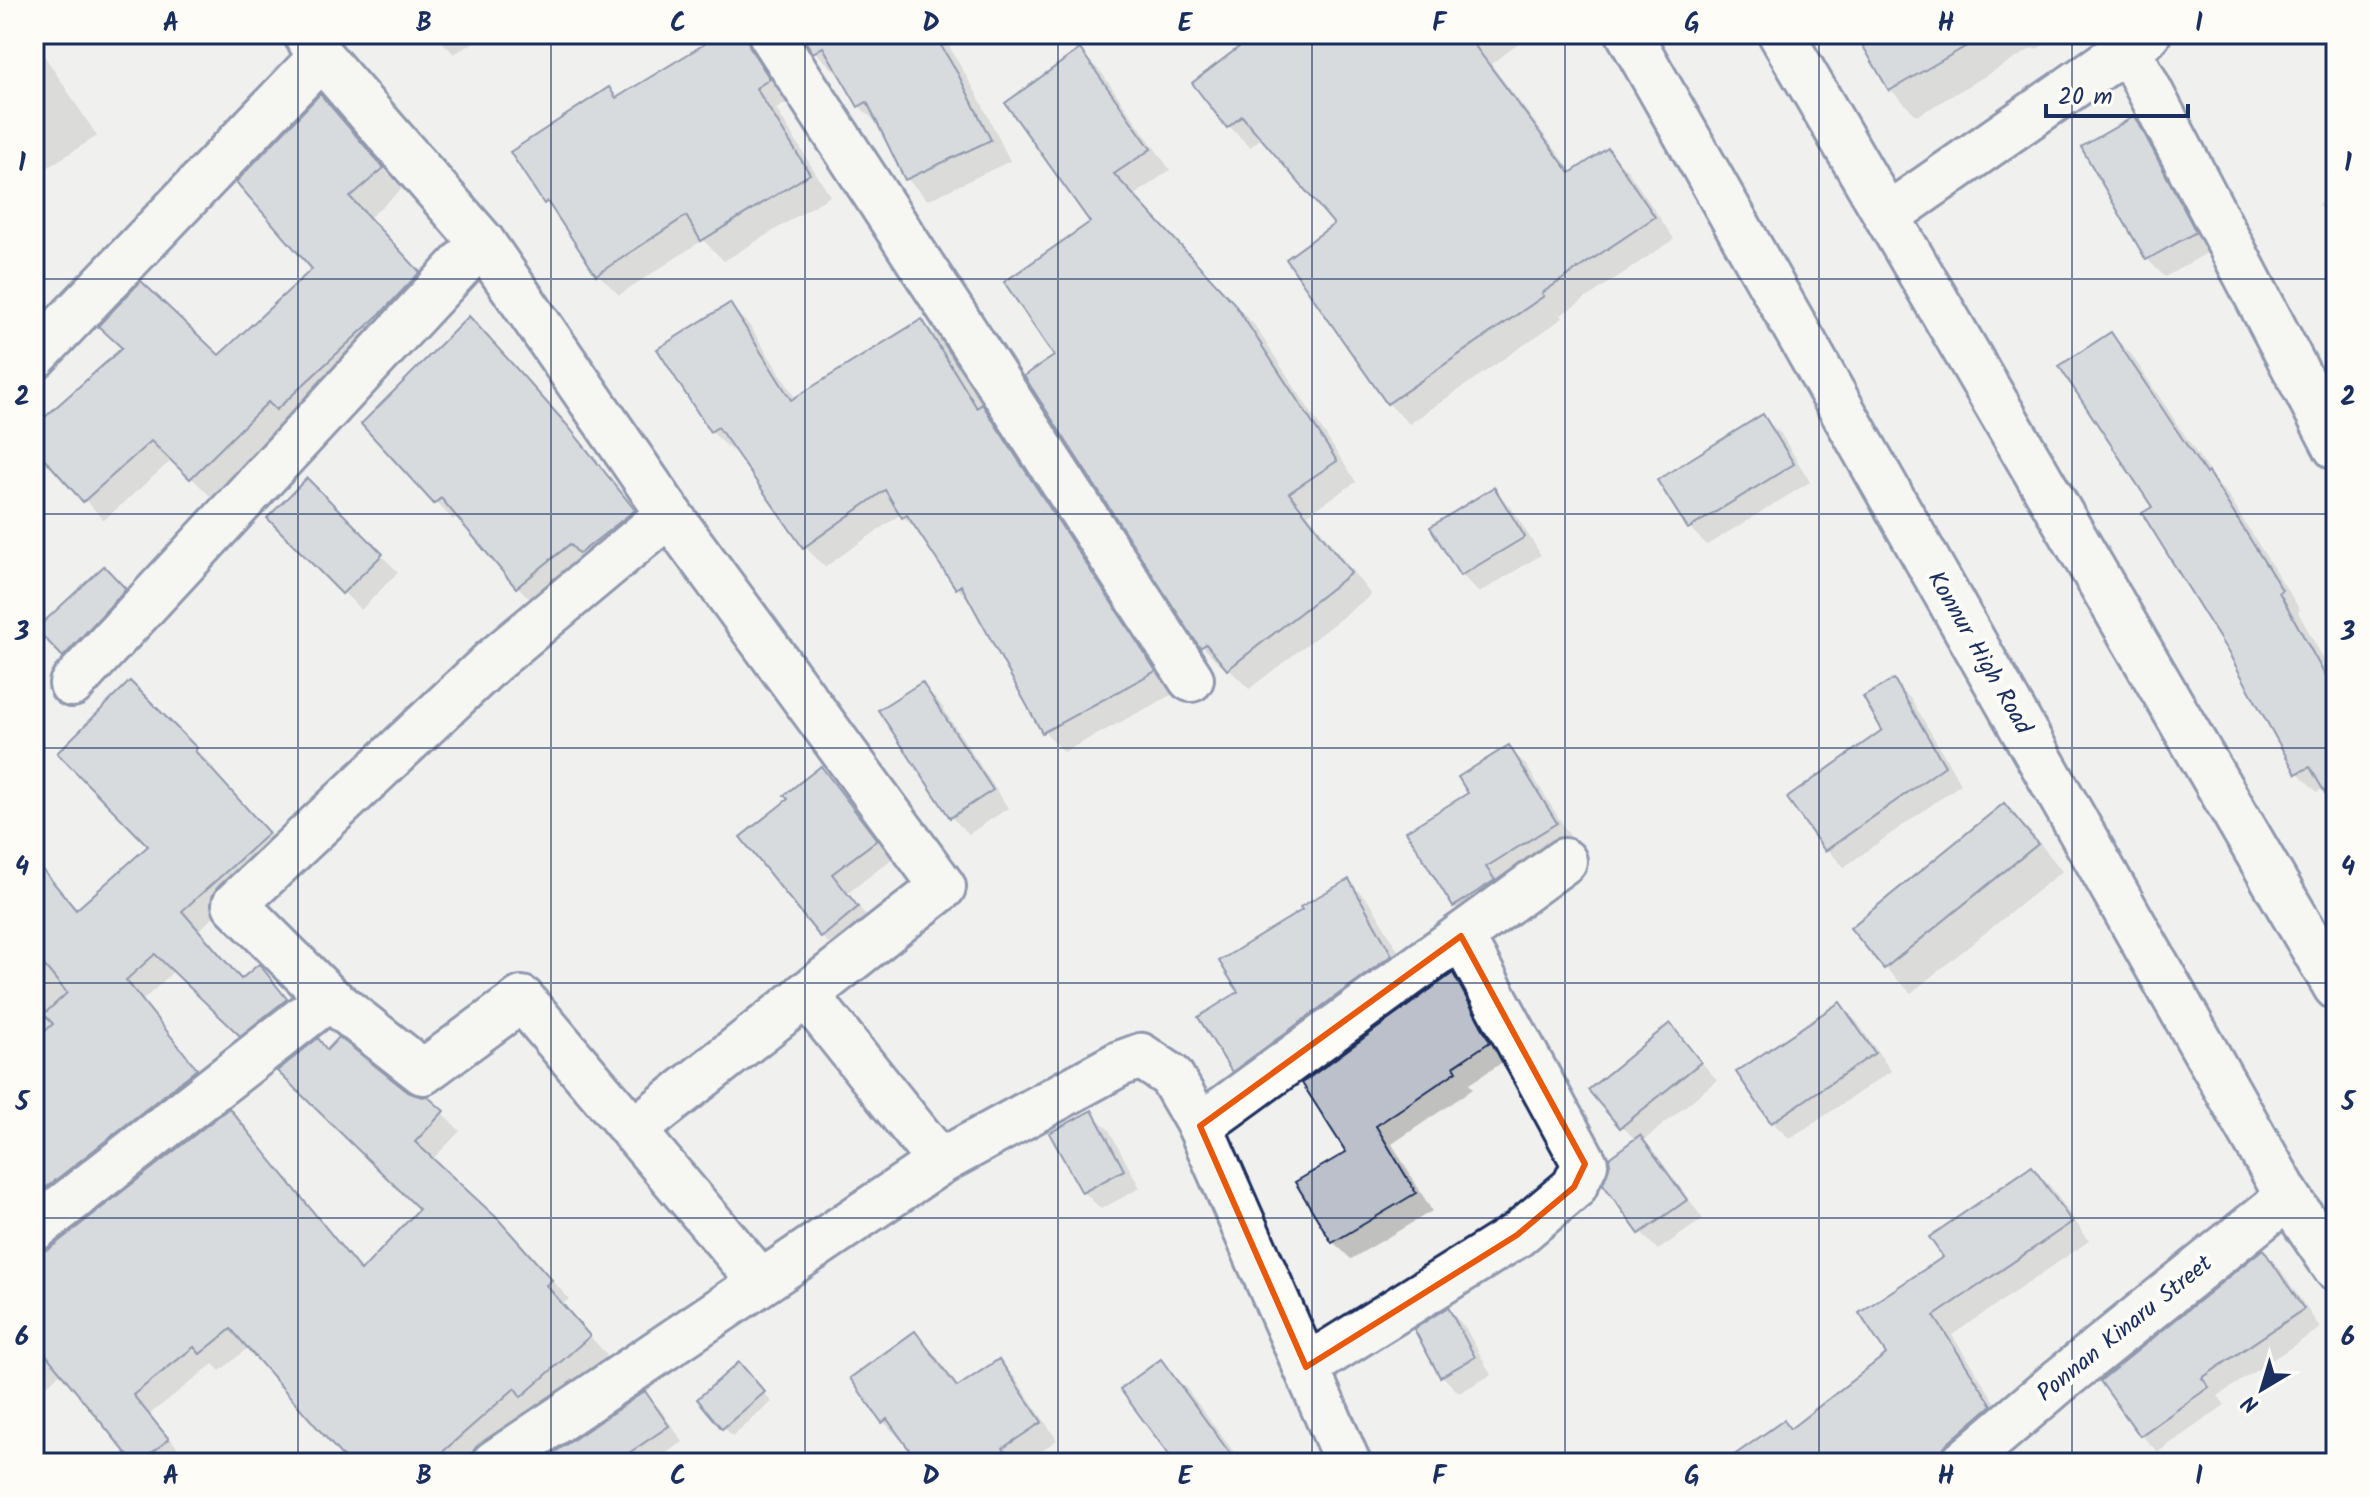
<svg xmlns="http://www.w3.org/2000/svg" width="2370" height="1497" viewBox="0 0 2370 1497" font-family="Kalam,sans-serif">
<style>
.shadow{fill:#0003}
.building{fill:#bbc0ca;stroke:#1b2f5e;stroke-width:2}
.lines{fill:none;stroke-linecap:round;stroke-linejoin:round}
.minor-casing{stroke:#1b2f5e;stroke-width:50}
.secondary-casing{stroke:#1b2f5e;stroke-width:50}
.minor{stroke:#fdfcf7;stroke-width:44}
.secondary{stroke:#fdfcf7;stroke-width:44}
.marked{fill:none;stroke:#e8590c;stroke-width:6;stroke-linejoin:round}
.grid{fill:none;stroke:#1b2f5e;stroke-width:2;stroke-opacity:0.55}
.labels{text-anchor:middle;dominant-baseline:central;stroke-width:8;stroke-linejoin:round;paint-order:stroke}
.street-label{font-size:24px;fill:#1b2f5e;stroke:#fdfcf7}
.neatline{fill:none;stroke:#1b2f5e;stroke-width:3}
.grid-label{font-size:26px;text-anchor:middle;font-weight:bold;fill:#1b2f5e}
</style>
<rect width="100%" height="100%" fill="#f0f0ee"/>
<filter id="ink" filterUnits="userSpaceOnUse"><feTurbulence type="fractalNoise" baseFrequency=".0125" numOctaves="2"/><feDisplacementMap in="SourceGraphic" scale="16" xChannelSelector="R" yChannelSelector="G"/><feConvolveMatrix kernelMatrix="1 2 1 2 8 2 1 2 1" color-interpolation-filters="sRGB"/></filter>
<g filter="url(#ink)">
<!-- shadow -->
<g class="shadow">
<polygon points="435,34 488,34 454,54"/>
<polygon points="725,34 778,34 790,101 776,109 830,196 724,261 703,240 619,295 598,274 559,216 545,202 608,89 618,99"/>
<polygon points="803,34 942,34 979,98 1010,161 928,200 907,179 881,127 859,106 839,70 836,72 814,51"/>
<polygon points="1232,34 1532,34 1491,64 1573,173 1607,150 1628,171 1674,239 1561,315 1563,318 1409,424 1388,403 1336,224 1263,137 1250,147 1229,126 1242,47"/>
<polygon points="1858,34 2063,34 2035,50 2033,48 1917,116 1891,90"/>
<polygon points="34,40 97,136 34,176"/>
<polygon points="1080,52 1101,72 1170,170 1133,196 1255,326 1356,482 1308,514 1371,595 1249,689 1225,665 1223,667 1202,646 1057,356 1093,223"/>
<polygon points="320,97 402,189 369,218 438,293 289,421 212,498 173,459 104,520 34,444 34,429 219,358 314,269"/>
<polygon points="2134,118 2152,136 2212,250 2165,277 2147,259"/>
<polygon points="2336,182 2336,223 2318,205"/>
<polygon points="730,306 750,326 796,399 922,321 943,342 985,409 1003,428 1175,693 1064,752 1044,731 975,606 957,588 924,538 901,514 825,567 804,546 736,449 732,451 711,431"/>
<polygon points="2111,334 2131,354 2217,484 2227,494 2300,610 2298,612 2336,682 2336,808 2325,788 2317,792 2298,773 2155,507"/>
<polygon points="486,336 584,445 651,528 535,604 518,587 458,515 453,520 363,424"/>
<polygon points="1763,417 1781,434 1810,482 1707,545 1690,528"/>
<polygon points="307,481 398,572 361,610 270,518"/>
<polygon points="1494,490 1511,507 1541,555 1479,593 1462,575 1433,527"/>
<polygon points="104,569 142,608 81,673 39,629"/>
<polygon points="1893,682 1911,699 1961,784 1844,867 1827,849 1885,731"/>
<polygon points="130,683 214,768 212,770 286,852 199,930 242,981 259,967 277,985 304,1018 260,1052 175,970 143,1000 214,1089 34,1231 34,889 47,878 77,911 151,846"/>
<polygon points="922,684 939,702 1008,808 969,834 951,817"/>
<polygon points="1509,748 1526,765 1573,841 1502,885 1472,923 1454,906 1471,793"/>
<polygon points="821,769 838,786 893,858 848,893 874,926 840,954 822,937 790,799"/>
<polygon points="2004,806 2030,831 2062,871 1911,993 1885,968"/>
<polygon points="1349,881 1372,905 1414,979 1256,1094 1233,1071 1241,993"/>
<polygon points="1452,976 1470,993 1506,1060 1469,1084 1473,1089 1392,1144 1432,1211 1351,1259 1333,1242 1349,1153"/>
<polygon points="1839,1005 1857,1022 1891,1071 1790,1139 1772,1122"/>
<polygon points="1670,1026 1717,1080 1643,1141 1657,1155 1703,1219 1658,1250 1641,1233 1636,1141 1591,1091"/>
<polygon points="318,1041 328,1051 407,1093 421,1099 427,1098 460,1131 432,1160 516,1240 569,1299 562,1305 607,1355 541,1414 533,1406 469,1463 351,1463 249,1347 220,1371 213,1364 150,1414 186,1458 183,1461 185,1463 136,1463 62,1372 34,1396 34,1255 50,1250 228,1111 247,1129 363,1272 422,1209"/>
<polygon points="1092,1113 1109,1130 1140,1188 1101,1209 1083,1191"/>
<polygon points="2032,1168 2051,1187 2089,1241 1952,1335 2010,1425 1966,1463 1727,1463 1784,1423 1792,1430 1889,1354 1946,1257"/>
<polygon points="2263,1252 2280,1269 2320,1328 2218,1396 2225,1405 2158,1452 2141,1435"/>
<polygon points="1448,1310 1465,1327 1491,1375 1459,1393 1441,1375"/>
<polygon points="915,1334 932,1351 960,1388 999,1361 1016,1379 1057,1440 1024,1463 922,1463 903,1437 900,1439 883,1421"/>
<polygon points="1161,1362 1186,1388 1242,1463 1177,1463"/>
<polygon points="747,1373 772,1402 732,1436 724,1427"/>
<polygon points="645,1394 660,1409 683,1442 651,1463 569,1463"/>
</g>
<!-- building -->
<g class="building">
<polygon points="721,34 746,34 750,48 770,79 756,88 810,174 701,241 686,216 596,275 547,201 544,204 510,152 609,87 616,98"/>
<polygon points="801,34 934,34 958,74 991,140 905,180 867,102 858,107 823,47 813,53"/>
<polygon points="1256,34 1466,34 1570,173 1608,148 1655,217 1542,293 1544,296 1387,404 1286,259 1334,224 1242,116 1227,128 1192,83"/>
<polygon points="1856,34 1987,34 1889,91"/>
<polygon points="1080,49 1151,149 1114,174 1234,303 1337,461 1289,493 1351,573 1227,670 1206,644 1200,648 1024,376 1054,356 1004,282 1090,222 1005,103"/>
<polygon points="320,94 384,168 350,197 420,272 385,309 276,410 268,402 190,479 151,441 83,502 34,447 34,427 122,348 98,326 141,281 219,355 312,269 236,182"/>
<polygon points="2135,116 2196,232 2146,260 2081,147"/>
<polygon points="730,303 791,400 922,319 977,408 982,404 1156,671 1042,733 961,585 956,589 907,515 902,518 885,490 803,548 718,427 710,432 657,349"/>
<polygon points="469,316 567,425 635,510 579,554 570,544 516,588 441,498 434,504 361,424"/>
<polygon points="2111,332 2206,474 2208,472 2282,590 2279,592 2336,695 2336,812 2310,767 2296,774 2228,652 2142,513 2152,507 2059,366"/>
<polygon points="1763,414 1794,464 1688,529 1657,480"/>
<polygon points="307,478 383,554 342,594 267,518"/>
<polygon points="1494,487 1525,537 1460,576 1430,527"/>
<polygon points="104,566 126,589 63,657 36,629"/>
<polygon points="1894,679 1945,766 1825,851 1787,798 1882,730 1863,697"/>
<polygon points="130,681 197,748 195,751 269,833 182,911 241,979 259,964 287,999 240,1036 155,954 126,980 197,1069 34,1197 34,1041 53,1024 44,1014 67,993 34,953 34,859 76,910 148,846 57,753"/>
<polygon points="922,682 993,790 950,818 878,710"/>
<polygon points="1509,745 1557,823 1486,867 1495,880 1453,907 1406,831 1468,793 1458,777"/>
<polygon points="821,766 877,840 832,874 858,907 821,938 740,837 788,799 784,795"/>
<polygon points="2004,803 2038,844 1884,969 1850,928"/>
<polygon points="1349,879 1392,955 1232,1072 1198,1017 1238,992 1219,961 1302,910 1300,907"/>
<polygon points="1453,973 1490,1042 1454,1066 1457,1071 1376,1126 1416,1193 1332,1243 1295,1182 1346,1152 1302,1083"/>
<polygon points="1840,1002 1875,1053 1771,1123 1736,1072"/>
<polygon points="1670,1023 1701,1062 1620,1128 1588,1090"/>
<polygon points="339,1037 408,1092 422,1097 427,1096 444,1111 415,1142 498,1219 552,1280 546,1285 590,1336 521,1397 515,1388 430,1463 348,1463 231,1329 200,1354 194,1347 133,1395 169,1439 139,1463 134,1463 34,1340 34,1253 49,1249 229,1108 361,1271 419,1209 277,1071 318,1038 327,1050"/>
<polygon points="1092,1110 1124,1170 1082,1193 1049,1133"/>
<polygon points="1640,1135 1687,1200 1639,1234 1603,1184 1610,1164 1609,1158"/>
<polygon points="2032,1166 2072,1222 1934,1316 1992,1405 1947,1444 1942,1450 1922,1463 1723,1463 1784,1420 1790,1429 1886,1354 1859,1313 1943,1257 1929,1237"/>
<polygon points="2263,1249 2304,1309 2202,1378 2209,1387 2140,1436 2100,1381"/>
<polygon points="1448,1307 1475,1357 1440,1377 1414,1329"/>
<polygon points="915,1331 957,1387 999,1359 1042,1422 1003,1448 1014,1463 919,1463 887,1419 882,1423 850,1378"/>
<polygon points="1161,1359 1237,1463 1175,1463 1120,1389"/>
<polygon points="739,1362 765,1392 722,1429 697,1399"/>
<polygon points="645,1391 669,1426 614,1463 539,1463"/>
</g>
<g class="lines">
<defs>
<g id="minor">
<polyline points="306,34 321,57 482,242 669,514 493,661 235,904 329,998 423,1072 522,999 761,1282"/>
<polyline points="771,34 1191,679"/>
<polyline points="1781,34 2336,987"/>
<polyline points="2120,34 2336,447"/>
<polyline points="1887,216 2148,34"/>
<polyline points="34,357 321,57"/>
<polyline points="72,684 482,242"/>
<polyline points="806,994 940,1162"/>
<polyline points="1200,1126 1564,861"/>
<polyline points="633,1131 943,887 669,514"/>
<polyline points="34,1229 329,998"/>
<polyline points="1306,1367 1517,1235 1574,1187 1585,1164 1461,936"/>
<polyline points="494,1463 940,1162 1119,1064 1141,1056 1171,1076 1200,1126 1348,1463"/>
<polyline points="1963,1463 2058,1382 2288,1197"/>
</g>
<polyline id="secondary" points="1629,34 2288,1197 2336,1268"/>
</defs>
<!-- minor casing -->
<use href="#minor" class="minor-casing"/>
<!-- secondary casing -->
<use href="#secondary" class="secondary-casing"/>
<!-- minor -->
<use href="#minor" class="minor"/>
<!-- secondary -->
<use href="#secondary" class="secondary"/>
</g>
</g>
<!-- marked area -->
<path d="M0 0H2370V1497H0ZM1461,936L1585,1164L1574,1187L1517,1235L1306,1367L1200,1126Z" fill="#f0f0ee" fill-opacity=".55" fill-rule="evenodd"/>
<path class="marked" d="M1461,936L1585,1164L1574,1187L1517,1235L1306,1367L1200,1126Z"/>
<!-- grid -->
<path class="grid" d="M298,34V1463M551,34V1463M805,34V1463M1058,34V1463M1312,34V1463M1565,34V1463M1819,34V1463M2072,34V1463M34,279H2336M34,514H2336M34,748H2336M34,983H2336M34,1218H2336"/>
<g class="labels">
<!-- street labels -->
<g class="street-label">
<text transform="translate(1979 653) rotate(60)">Konnur High Road</text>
<text transform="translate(2125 1329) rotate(-39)">Ponnan Kinaru Street</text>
</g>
</g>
<!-- margin -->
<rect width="2370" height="1497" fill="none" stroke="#fdfcf7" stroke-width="88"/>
<!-- north arrow -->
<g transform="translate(2262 1389) rotate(218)" stroke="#fdfcf7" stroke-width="6" paint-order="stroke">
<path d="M0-6L14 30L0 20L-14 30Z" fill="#1b2f5e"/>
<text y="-12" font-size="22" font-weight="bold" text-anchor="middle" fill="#1b2f5e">N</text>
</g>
<!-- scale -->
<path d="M2046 104v12h142v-12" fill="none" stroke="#1b2f5e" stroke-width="4"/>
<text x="2058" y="104" font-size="24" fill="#1b2f5e" stroke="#fdfcf7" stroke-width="6" paint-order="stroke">20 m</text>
<rect x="44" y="44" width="2282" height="1409" class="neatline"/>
<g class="grid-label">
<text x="171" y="31">A</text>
<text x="424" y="31">B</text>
<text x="678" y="31">C</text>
<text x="931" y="31">D</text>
<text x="1185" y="31">E</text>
<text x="1439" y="31">F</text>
<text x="1692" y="31">G</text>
<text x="1946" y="31">H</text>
<text x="2199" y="31">I</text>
<text x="22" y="171">1</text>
<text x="2348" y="171">1</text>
<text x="22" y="405">2</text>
<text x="2348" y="405">2</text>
<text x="22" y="640">3</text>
<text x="2348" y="640">3</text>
<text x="22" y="875">4</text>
<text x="2348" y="875">4</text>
<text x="22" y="1110">5</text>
<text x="2348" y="1110">5</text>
<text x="22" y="1345">6</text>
<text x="2348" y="1345">6</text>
<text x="171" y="1484">A</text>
<text x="424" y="1484">B</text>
<text x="678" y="1484">C</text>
<text x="931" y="1484">D</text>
<text x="1185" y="1484">E</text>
<text x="1439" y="1484">F</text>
<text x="1692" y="1484">G</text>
<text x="1946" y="1484">H</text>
<text x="2199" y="1484">I</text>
</g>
</svg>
